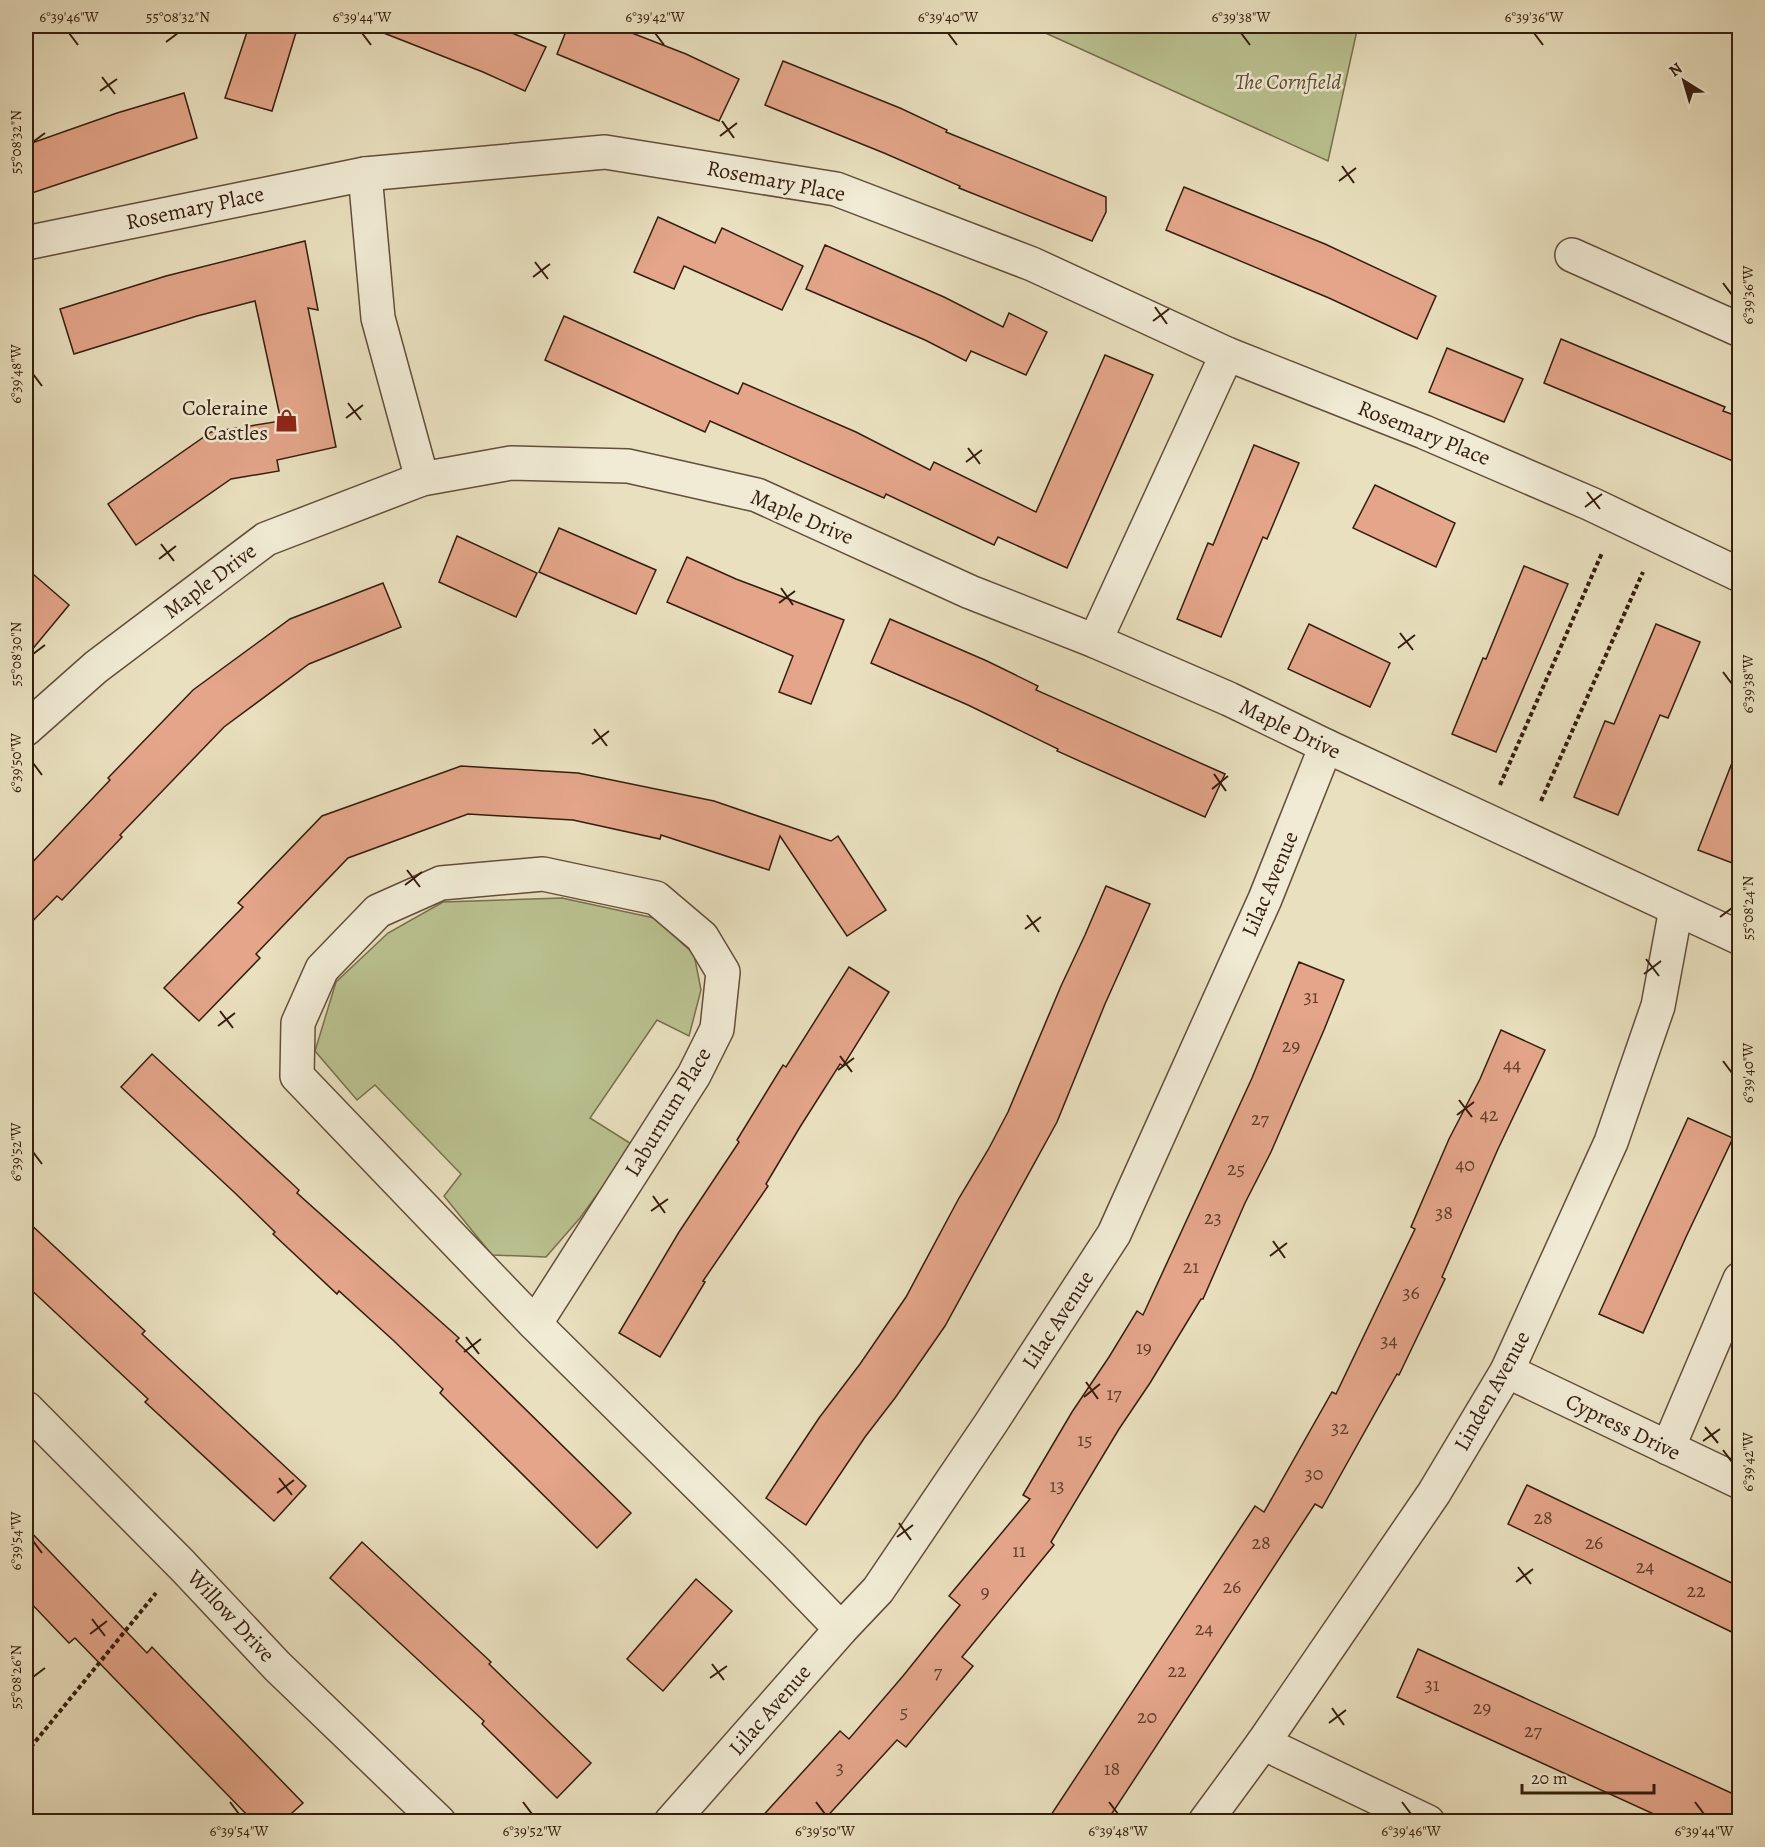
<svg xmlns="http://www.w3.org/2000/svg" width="1765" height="1847" viewBox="0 0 1765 1847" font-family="Alegreya,serif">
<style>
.green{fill:#bac190;stroke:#78704e;stroke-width:1.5}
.building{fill:#e4a58a;stroke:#351e0d;stroke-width:1.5}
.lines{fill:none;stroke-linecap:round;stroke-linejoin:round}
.minor-casing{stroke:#624e3a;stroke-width:36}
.path{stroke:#351e0d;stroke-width:4;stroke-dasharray:4.5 3;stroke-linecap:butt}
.minor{stroke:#f1ebd5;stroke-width:33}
.ticks{fill:none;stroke:#351e0d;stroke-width:2}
.labels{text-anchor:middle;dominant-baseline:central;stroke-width:5;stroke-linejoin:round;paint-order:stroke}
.number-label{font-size:20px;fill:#61402c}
.park-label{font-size:22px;font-style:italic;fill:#5d4f34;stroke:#f1ebd5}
.street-label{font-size:22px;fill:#351e0d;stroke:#f1ebd5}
.poi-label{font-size:22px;fill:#351e0d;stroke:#f1ebd5;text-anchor:end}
.neatline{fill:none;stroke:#351e0d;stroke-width:2}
.ticks-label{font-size:15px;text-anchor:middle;fill:#351e0d}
</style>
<rect width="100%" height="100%" fill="#e9e0bf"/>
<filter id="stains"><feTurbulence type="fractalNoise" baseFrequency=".00333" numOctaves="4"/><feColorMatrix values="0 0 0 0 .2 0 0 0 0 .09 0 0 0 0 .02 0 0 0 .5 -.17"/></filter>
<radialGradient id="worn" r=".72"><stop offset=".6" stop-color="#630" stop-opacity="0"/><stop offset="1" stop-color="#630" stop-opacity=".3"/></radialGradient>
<!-- green -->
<g class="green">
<polygon points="1030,26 1358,26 1328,161"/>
<polygon points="562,898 654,918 694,954 701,990 689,1036 657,1020 590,1118 633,1145 580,1218 546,1257 492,1255 444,1196 461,1174 375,1085 357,1100 315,1051 336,982 388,933 443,902"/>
</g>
<!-- building -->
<g class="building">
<polygon points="249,26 298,26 272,111 225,98"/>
<polygon points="372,26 495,26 546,47 525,91 483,72 371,28"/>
<polygon points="568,26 614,26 686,54 739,79 719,121 557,54"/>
<polygon points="783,61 900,108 947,130 946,132 1106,197 1106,212 1092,241 959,188 960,186 884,153 765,105"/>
<polygon points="184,93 197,138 26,195 26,145 117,113"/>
<polygon points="1184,187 1325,244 1436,296 1417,339 1329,298 1166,230"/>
<polygon points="658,217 715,243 722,228 803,266 782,310 684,266 674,289 634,272"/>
<polygon points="305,241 318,310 308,308 336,447 277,460 279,471 231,479 136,545 108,504 211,432 281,421 255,301 197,316 74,354 60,309 166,276"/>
<polygon points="825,245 944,297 1003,327 1009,313 1047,332 1026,375 971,351 966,361 925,340 806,289"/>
<polygon points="564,316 738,394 743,383 856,432 930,470 934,462 1036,512 1105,355 1153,375 1067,568 998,537 994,545 886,494 884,498 710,421 705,432 545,360"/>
<polygon points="1561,339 1725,407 1723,411 1740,417 1740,464 1544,383"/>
<polygon points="1447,348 1523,379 1504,422 1429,392"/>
<polygon points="1254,445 1299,463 1267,539 1263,537 1221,637 1177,619 1208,543 1213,545"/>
<polygon points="1375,485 1455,523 1436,567 1353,528"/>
<polygon points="559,528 656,570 636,614 539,572"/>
<polygon points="457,536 537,573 516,617 439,582"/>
<polygon points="687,557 736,579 844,620 811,704 779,692 793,656 667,602"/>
<polygon points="1524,566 1568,584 1496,752 1452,734 1483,658 1486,659"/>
<polygon points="26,568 69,605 26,657"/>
<polygon points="383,583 401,627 309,664 224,727 120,835 122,837 62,900 57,896 26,928 26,869 110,780 108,778 193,690 290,619"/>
<polygon points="890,619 987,661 1038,686 1036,690 1225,774 1205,817 1057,751 1058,749 968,705 871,663"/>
<polygon points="1309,624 1390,663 1370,707 1288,669"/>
<polygon points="1656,624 1700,642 1668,718 1660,715 1618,815 1574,797 1605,721 1614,724"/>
<polygon points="1737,750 1740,750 1740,866 1698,850"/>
<polygon points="461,766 578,773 714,801 831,841 838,836 886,910 847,936 780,836 769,870 661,835 660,839 573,820 468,814 348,858 256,954 260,958 199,1021 164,988 243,907 238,903 322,816"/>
<polygon points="1106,886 1150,904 1105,1004 1057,1122 945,1326 895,1398 865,1437 806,1525 766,1498 819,1418 860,1364 906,1297 959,1198 988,1150 1008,1112 1061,986 1085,935"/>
<polygon points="1299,962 1344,980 1324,1030 1271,1152 1245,1203 1203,1299 1201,1299 1150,1383 1119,1429 1051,1542 1054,1545 962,1657 973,1666 906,1747 897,1740 823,1821 758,1821 840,1731 849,1739 903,1676 960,1605 949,1596 1030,1499 1023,1495 1072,1412 1109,1357 1137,1311 1143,1315 1252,1078"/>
<polygon points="849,967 889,992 843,1066 840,1064 800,1127 766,1184 768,1186 703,1281 705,1282 660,1357 619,1333 679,1232 739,1142 737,1140 783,1065 786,1067"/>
<polygon points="1501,1030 1545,1050 1498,1149 1442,1277 1445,1279 1399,1375 1397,1374 1322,1508 1315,1504 1107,1821 1047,1821 1255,1506 1264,1512 1332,1392 1336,1394 1415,1229 1411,1227 1449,1139 1480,1079"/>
<polygon points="152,1054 299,1190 297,1193 459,1338 456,1341 631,1513 597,1548 440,1393 443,1389 394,1341 339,1291 337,1294 273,1234 275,1232 235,1193 121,1087"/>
<polygon points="1688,1118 1733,1138 1686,1237 1643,1333 1599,1314"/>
<polygon points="26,1220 145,1331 142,1334 306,1486 274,1521 145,1402 148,1399 26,1285"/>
<polygon points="1527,1485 1740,1587 1740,1636 1508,1524"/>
<polygon points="26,1527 147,1653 152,1647 303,1803 283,1821 253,1821 75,1638 69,1643 26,1598"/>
<polygon points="362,1542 491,1662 489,1664 591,1763 557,1798 482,1724 484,1721 330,1578"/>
<polygon points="696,1579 732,1611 663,1691 627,1659"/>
<polygon points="1418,1649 1740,1797 1740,1821 1669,1821 1397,1697"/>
</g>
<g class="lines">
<defs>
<g id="minor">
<polyline points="365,174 378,318 422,479"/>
<polyline points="26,243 365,174 605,152 836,189 1032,264 1227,354 1424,432 1591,504 1740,575"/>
<polyline points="1572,255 1740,330"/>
<polyline points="1095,641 1227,354"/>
<polyline points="26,729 96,667 266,539 422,479 511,463 628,466 757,495 970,592 1095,641 1229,699 1326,746 1740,938"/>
<polyline points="535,1324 694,1075 717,1029 723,972 702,937 656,898 543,874 441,883 378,911 322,969 298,1023 297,1076 535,1324 780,1566 841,1629"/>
<polyline points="1507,1371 1740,1482"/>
<polyline points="26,1408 182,1565 277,1666 439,1822"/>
<polyline points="1668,1448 1740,1279"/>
<polyline points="1263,1743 1428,1822"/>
<polyline points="671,1822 841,1629 878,1590 991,1423 1114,1234 1265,899 1326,746"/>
<polyline points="1205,1822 1263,1743 1434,1493 1507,1371 1611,1142 1658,1006 1676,909"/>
</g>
</defs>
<!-- minor casing -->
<use href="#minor" class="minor-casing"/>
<!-- path -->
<g class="path">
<polyline points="1500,785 1602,553"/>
<polyline points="1541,801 1643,572"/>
<polyline points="26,1753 156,1593"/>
</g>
<!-- minor -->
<use href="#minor" class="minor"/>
</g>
<!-- ticks -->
<path class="ticks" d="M69,33L78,45M362,33L371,45M655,33L664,45M948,33L957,45M1241,33L1250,45M1534,33L1543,45M166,42L178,33M102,77L115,94M100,91L117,79M722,121L734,138M720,136L737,123M33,142L45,133M1342,166L1354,183M1339,181L1356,168M535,262L548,279M533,277L550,264M1723,283L1732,295M1155,307L1167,324M1153,321L1169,309M33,374L42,386M348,403L361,420M346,418L363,405M968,448L980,464M966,462L982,450M1587,492L1600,509M1585,507L1602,494M161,544L174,561M159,559L176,546M781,588L793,605M779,603L795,591M1400,633L1413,650M1398,648L1415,635M33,654L45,645M1723,672L1732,684M594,729L607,746M592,744L609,731M33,763L42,775M1214,774L1226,791M1212,789L1228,776M407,870L420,887M405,885L422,872M1027,915L1039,932M1720,917L1732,908M1025,929L1041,917M1646,959L1659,976M1644,974L1661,961M220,1011L233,1028M218,1026L235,1013M840,1056L852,1072M1723,1061L1732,1073M838,1070L854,1058M1459,1100L1472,1117M1457,1115L1474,1102M33,1152L42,1164M653,1196L665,1213M651,1211L668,1199M1273,1241L1285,1258M1270,1256L1287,1243M466,1337L479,1354M464,1352L481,1339M1086,1382L1098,1399M1084,1397L1100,1384M1705,1427L1718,1443M1703,1441L1720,1429M1723,1450L1732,1462M279,1478L292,1495M277,1493L294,1480M899,1523L911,1540M897,1537L913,1525M33,1541L42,1553M1518,1567L1531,1584M1516,1582L1533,1569M92,1619L105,1636M90,1634L107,1621M712,1664L724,1680M33,1677L45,1668M710,1678L727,1666M1332,1708L1344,1725M1329,1723L1346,1710M230,1802L239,1814M523,1802L532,1814M816,1802L825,1814M1109,1802L1118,1814M1402,1802L1411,1814M1695,1802L1704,1814"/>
<!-- icons -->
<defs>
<symbol id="shop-bare" viewBox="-9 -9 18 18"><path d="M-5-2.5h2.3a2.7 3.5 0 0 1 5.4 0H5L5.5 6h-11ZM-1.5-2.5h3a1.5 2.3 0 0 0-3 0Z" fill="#8f2418" stroke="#f1ebd5" stroke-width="2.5" paint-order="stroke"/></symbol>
</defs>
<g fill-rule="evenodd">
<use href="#shop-bare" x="270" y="404" width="33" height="33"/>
</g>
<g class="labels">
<!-- number labels -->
<g class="number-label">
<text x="1311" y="996">31</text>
<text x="1291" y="1045">29</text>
<text x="1512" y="1064">44</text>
<text x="1489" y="1114">42</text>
<text x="1260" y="1118">27</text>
<text x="1465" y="1164">40</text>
<text x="1236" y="1168">25</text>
<text x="1444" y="1212">38</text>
<text x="1213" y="1217">23</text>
<text x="1191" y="1266">21</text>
<text x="1411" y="1292">36</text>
<text x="1389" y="1340">34</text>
<text x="1144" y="1347">19</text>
<text x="1114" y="1393">17</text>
<text x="1340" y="1427">32</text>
<text x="1085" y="1439">15</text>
<text x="1314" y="1473">30</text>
<text x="1057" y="1485">13</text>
<text x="1543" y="1517">28</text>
<text x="1261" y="1542">28</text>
<text x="1594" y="1542">26</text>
<text x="1019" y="1550">11</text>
<text x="1645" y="1566">24</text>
<text x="1232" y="1586">26</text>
<text x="1696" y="1590">22</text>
<text x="985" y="1591">9</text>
<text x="1204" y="1628">24</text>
<text x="1177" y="1670">22</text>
<text x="938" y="1671">7</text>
<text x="1432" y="1684">31</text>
<text x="1482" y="1707">29</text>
<text x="904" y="1711">5</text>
<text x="1147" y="1716">20</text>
<text x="1533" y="1730">27</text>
<text x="840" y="1767">3</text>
<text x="1112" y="1768">18</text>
</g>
<!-- park labels -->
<g class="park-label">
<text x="1288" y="82">The Cornfield</text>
</g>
<!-- street labels -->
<g class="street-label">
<text transform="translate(776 181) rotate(11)">Rosemary Place</text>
<text transform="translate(195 208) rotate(-12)">Rosemary Place</text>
<text transform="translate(1424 433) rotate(22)">Rosemary Place</text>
<text transform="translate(802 517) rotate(23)">Maple Drive</text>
<text transform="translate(210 581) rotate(-37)">Maple Drive</text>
<text transform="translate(1290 729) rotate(26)">Maple Drive</text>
<text transform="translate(1270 884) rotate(-67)">Lilac Avenue</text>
<text transform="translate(668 1112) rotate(-59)">Laburnum Place</text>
<text transform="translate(1058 1320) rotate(-57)">Lilac Avenue</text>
<text transform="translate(1492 1391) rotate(-61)">Linden Avenue</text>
<text transform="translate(1623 1427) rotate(26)">Cypress Drive</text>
<text transform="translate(231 1616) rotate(47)">Willow Drive</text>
<text transform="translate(770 1710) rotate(-49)">Lilac Avenue</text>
</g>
<!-- poi labels -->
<g class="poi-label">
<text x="268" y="408">Coleraine<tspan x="268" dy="25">Castles</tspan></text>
</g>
</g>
<!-- margin -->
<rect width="1765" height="1847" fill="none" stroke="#e9e0bf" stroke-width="66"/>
<!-- north arrow -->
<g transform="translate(1684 81) rotate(323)" stroke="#f1ebd5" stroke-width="4.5" paint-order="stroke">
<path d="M0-4.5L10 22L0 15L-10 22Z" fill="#351e0d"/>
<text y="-9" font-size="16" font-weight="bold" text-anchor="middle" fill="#351e0d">N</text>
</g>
<!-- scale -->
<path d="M1522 1784v9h132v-9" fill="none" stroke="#351e0d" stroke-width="3"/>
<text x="1531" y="1784" font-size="18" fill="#351e0d" stroke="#f1ebd5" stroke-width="4.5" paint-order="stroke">20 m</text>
<rect x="33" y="33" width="1699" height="1781" class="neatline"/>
<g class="ticks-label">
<text x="69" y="22">6°39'46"W</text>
<text x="178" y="22">55°08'32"N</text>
<text x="362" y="22">6°39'44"W</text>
<text x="655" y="22">6°39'42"W</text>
<text x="948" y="22">6°39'40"W</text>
<text x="1241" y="22">6°39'38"W</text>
<text x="1534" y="22">6°39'36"W</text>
<text transform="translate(16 142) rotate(-90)" y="5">55°08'32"N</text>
<text transform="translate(1748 295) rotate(-90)" y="5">6°39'36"W</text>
<text transform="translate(16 374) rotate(-90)" y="5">6°39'48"W</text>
<text transform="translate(16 654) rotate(-90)" y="5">55°08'30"N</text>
<text transform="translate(1748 684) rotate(-90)" y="5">6°39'38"W</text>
<text transform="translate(16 763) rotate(-90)" y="5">6°39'50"W</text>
<text transform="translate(1748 908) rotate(-90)" y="5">55°08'24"N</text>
<text transform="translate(1748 1073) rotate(-90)" y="5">6°39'40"W</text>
<text transform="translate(16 1152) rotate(-90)" y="5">6°39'52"W</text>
<text transform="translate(1748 1462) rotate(-90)" y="5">6°39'42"W</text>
<text transform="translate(16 1541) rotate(-90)" y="5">6°39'54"W</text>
<text transform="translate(16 1677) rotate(-90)" y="5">55°08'26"N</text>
<text x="239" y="1836">6°39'54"W</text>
<text x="532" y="1836">6°39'52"W</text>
<text x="825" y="1836">6°39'50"W</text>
<text x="1118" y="1836">6°39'48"W</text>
<text x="1411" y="1836">6°39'46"W</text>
<text x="1704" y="1836">6°39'44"W</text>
</g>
<rect width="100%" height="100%" filter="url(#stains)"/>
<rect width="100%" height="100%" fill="url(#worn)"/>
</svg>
